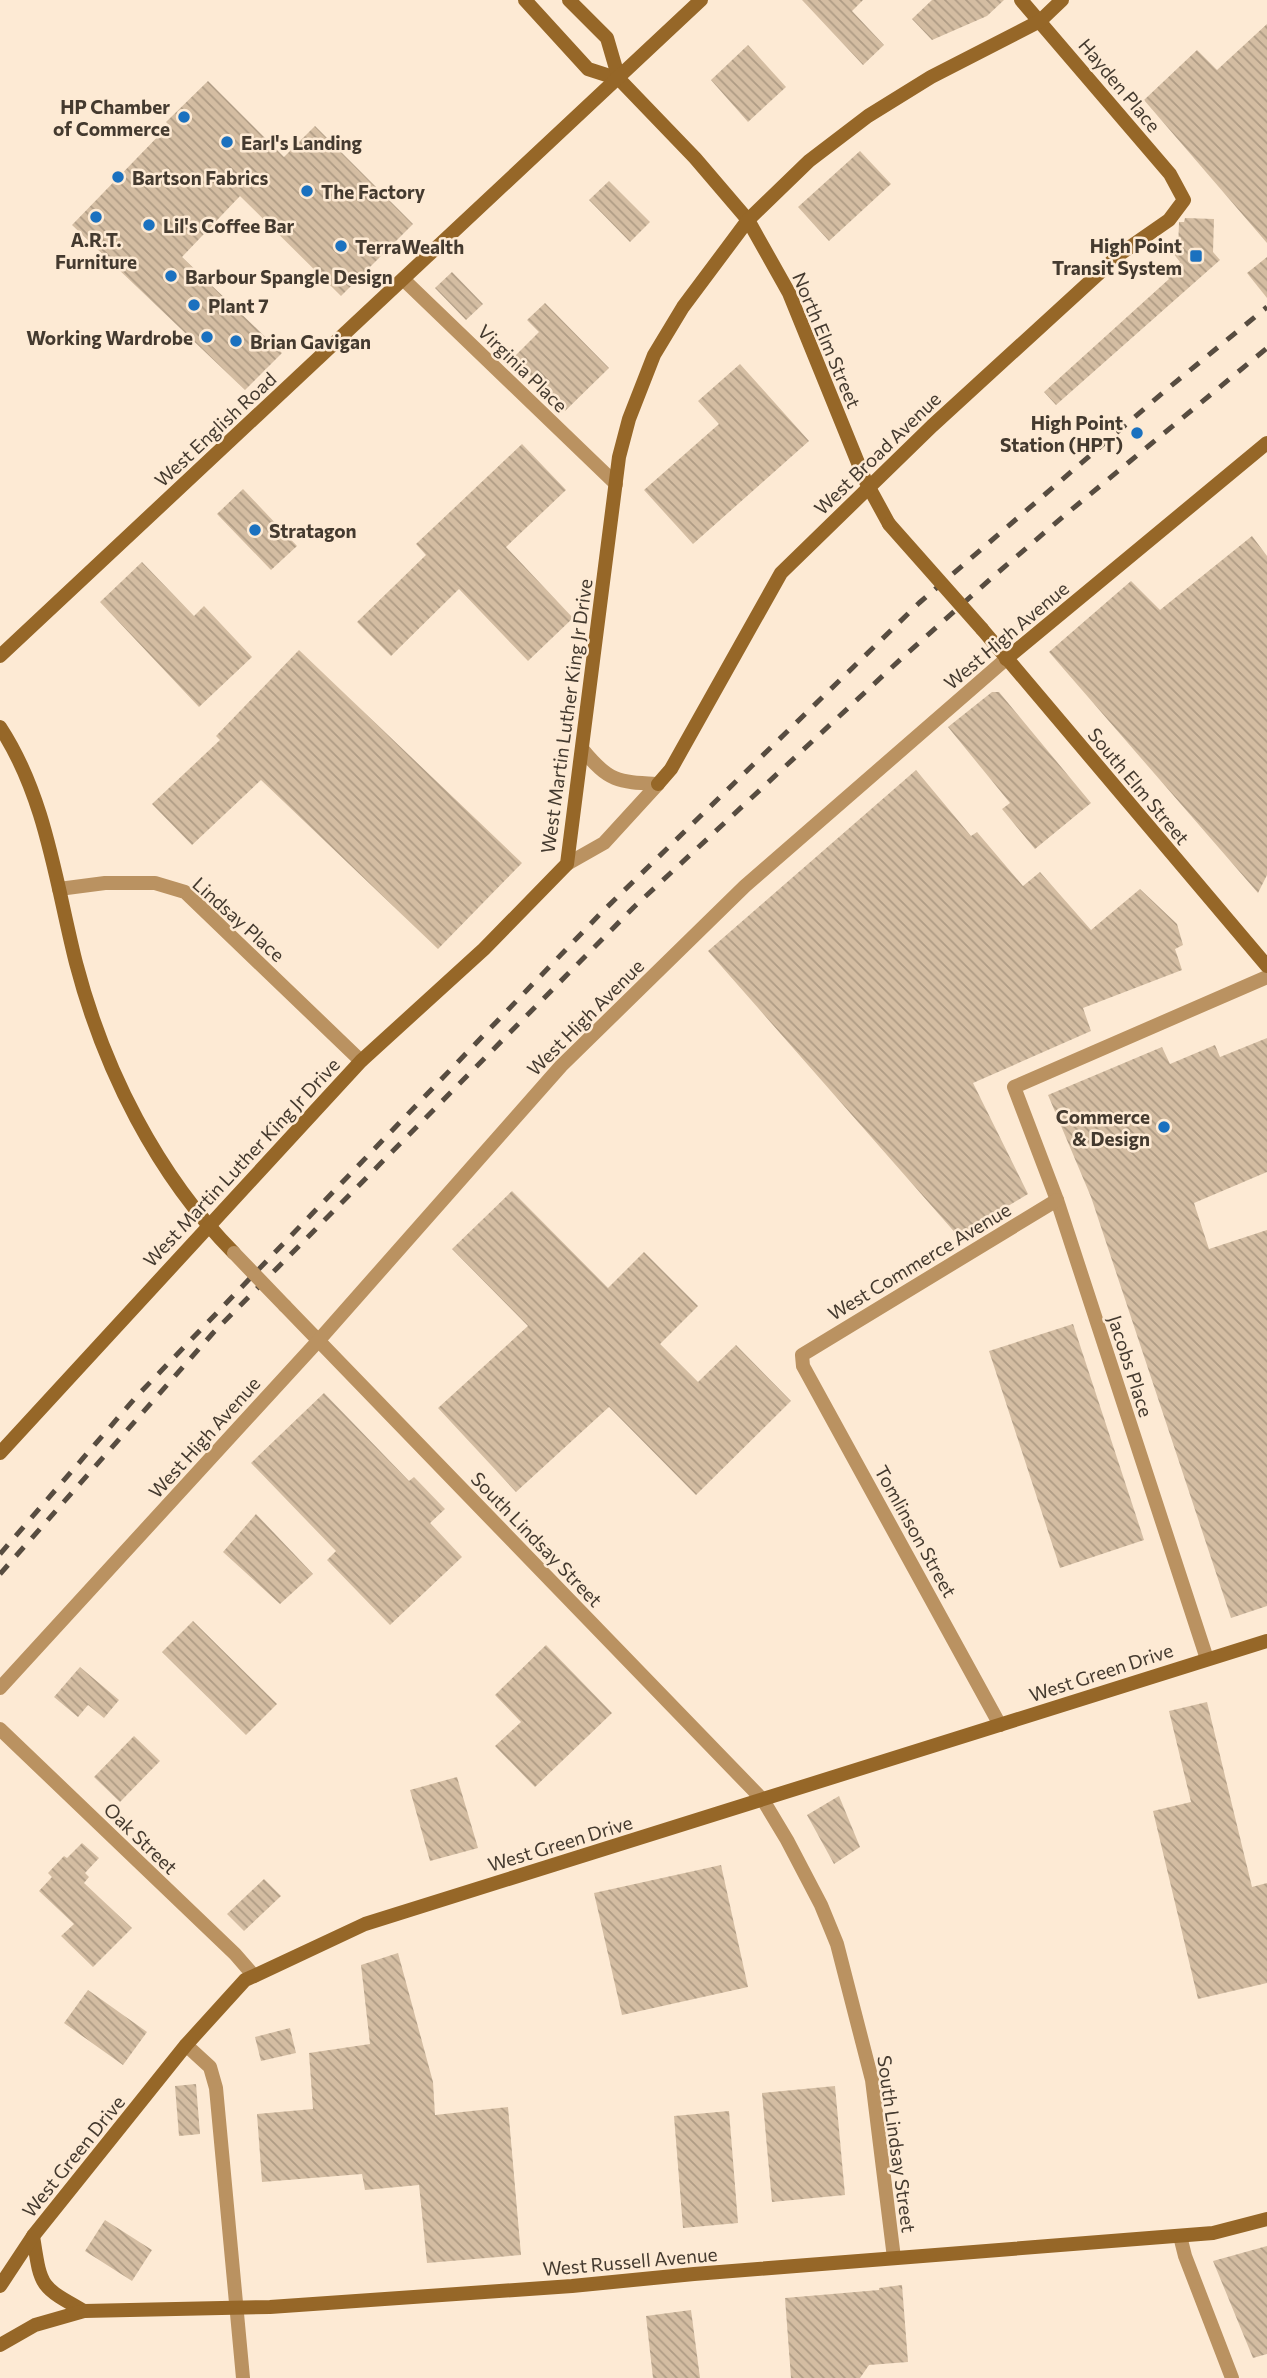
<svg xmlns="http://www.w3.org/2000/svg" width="1267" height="2378" viewBox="0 0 1267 2378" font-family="Commissioner,sans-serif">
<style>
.building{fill:url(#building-back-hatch)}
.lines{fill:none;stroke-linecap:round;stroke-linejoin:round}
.street{stroke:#ba9261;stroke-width:14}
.secondary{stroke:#966728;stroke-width:14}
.rail{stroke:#574c40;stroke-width:5;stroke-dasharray:12 12;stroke-linecap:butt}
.street-bridge{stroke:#ba9261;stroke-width:14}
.secondary-bridge{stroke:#966728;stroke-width:14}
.poi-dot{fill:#1b71bf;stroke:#fdead4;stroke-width:2.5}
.labels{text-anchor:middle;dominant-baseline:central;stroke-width:5;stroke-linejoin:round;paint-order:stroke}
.street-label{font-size:19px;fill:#443a2f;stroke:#fdead4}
.poi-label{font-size:19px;font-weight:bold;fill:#443a2f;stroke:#fdead4;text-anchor:start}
</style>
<defs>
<pattern id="building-back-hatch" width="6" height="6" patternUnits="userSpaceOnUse" patternTransform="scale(1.75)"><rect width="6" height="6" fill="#d4bda2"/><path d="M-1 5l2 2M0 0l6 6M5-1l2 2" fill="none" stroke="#ae9b84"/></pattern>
</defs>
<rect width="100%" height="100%" fill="#fdead4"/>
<!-- building -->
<g class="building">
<polygon points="802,0 863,0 852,11 884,45 863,65"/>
<polygon points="932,0 1004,0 987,16 932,40 912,19"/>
<polygon points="1267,24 1267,243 1144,100 1197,50 1217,70"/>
<polygon points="748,45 786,87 748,122 711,80"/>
<polygon points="208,81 284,157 315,126 413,224 341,296 240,196 182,257 282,353 245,390 72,225 169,125 166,122"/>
<polygon points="860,151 891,184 829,241 798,207"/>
<polygon points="609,181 650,222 630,242 589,200"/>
<polygon points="1185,218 1214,219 1213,252 1220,260 1056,405 1044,392 1169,279 1165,274 1180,262 1173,253 1178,250 1179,222 1184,222"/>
<polygon points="1267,257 1267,298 1247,273"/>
<polygon points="452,272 483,304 466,320 435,288"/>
<polygon points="545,303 609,368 565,411 513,358 539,332 527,320"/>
<polygon points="740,364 809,441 693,544 644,490 719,424 698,401"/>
<polygon points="522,444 566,490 506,547 573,618 528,661 459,589 391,656 357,622 426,555 416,544"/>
<polygon points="243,489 297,546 271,570 217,514"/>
<polygon points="1252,536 1267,556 1267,875 1258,893 1049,652 1131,581 1160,610"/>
<polygon points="142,562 194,616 204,606 252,657 199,707 100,602"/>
<polygon points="299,650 522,863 438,949 261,780 192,845 152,804 220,740 216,736"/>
<polygon points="992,692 999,692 1091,803 1035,849 1002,809 1010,803 948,727"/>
<polygon points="916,770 971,836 977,832 1023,886 1040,872 1091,930 1140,889 1177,924 1183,945 1175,949 1182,970 1083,1008 1091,1031 973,1083 1028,1194 958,1236 708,951"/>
<polygon points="1267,1038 1267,1172 1194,1203 1209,1249 1267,1230 1267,1606 1231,1618 1091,1197 1048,1095 1162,1047 1170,1064 1215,1045 1220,1057"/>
<polygon points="512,1191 608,1288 644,1252 698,1306 660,1344 698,1382 736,1345 791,1401 696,1495 609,1407 516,1492 438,1408 528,1326 452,1249"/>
<polygon points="1073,1324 1144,1540 1060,1568 989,1351"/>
<polygon points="324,1393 409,1481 414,1477 445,1509 430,1523 462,1557 390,1625 327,1560 336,1551 251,1463"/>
<polygon points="256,1514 313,1574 280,1604 223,1552"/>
<polygon points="193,1621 277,1704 246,1735 162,1652"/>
<polygon points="546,1645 612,1713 535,1787 495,1746 521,1722 495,1695"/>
<polygon points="80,1667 119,1700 104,1718 88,1705 78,1717 54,1697"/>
<polygon points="1207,1702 1252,1887 1267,1883 1267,1983 1198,1999 1153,1811 1191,1802 1169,1711"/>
<polygon points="134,1736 160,1761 120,1802 94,1777"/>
<polygon points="457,1777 478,1848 430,1861 410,1790"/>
<polygon points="839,1796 860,1847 834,1864 807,1815"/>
<polygon points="82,1843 99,1858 85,1873 89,1877 84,1883 132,1928 93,1967 61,1936 74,1924 39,1891 52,1877 48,1873 64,1856 67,1858"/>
<polygon points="721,1865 748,1987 622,2015 594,1893"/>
<polygon points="264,1879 281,1896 244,1931 227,1914"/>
<polygon points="398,1953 433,2082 435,2115 508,2107 521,2255 427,2263 419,2185 365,2190 362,2174 262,2182 257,2114 313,2109 309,2053 370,2044 361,1965"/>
<polygon points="88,1990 147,2032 123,2065 64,2023"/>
<polygon points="290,2028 296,2053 261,2061 255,2037"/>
<polygon points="196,2084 200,2134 179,2136 175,2086"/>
<polygon points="835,2086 845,2195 772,2202 762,2093"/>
<polygon points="729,2111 738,2223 683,2228 674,2116"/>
<polygon points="105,2220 152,2250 132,2281 85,2251"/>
<polygon points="1267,2246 1267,2354 1253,2358 1213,2261"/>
<polygon points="902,2285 908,2362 869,2365 860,2378 791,2378 785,2298 879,2290 879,2288"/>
<polygon points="691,2310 700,2378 653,2378 646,2316"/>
</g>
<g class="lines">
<!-- street -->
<g class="street">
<polyline points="404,280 616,484"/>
<path d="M583,750C609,782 618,782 658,784"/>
<polyline points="567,864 604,843 658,784"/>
<polyline points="59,889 105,883 155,883 185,892 361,1061"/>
<polyline points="285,1306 763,1800 787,1840 821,1905 837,1944 872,2080 894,2258"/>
<polyline points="1207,1659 1057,1200 1014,1087 1267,977"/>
<polyline points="0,1688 319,1340 561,1066 745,886 1006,659"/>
<polyline points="1000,1725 803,1366 802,1355 1057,1200"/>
<polyline points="0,1729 235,1954 254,1976"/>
<polyline points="186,2045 210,2067 216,2088 243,2378"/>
<polyline points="1180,2236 1185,2256 1232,2378"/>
</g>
<!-- secondary -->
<g class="secondary">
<polyline points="525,0 588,69 619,79"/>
<polyline points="569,0 607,38 619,79 695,158 748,220 789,293 865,480 889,524"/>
<polyline points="982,629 1267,966"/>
<polyline points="0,656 701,0"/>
<polyline points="1006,659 1267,443"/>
<path d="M0,727C46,797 56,884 76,963C104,1070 157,1175 234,1253"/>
<polyline points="658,784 671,769 781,573 932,426 1120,254 1169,220 1184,200 1170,174 1021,0"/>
<polyline points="0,1453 361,1061 484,949 567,864 619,457 629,419 654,355 683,307 748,220 809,161 868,116 931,77 1040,21 1062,0"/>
<path d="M33,2236C41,2287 39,2286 84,2311"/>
<polyline points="0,2286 33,2236 186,2045 245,1980 254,1976 365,1924 1267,1641"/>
<polyline points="0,2345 35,2325 84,2311 270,2307 572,2286 694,2274 1213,2233 1267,2219"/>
</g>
<!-- rail -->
<g class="rail">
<polyline points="0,1554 136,1397 602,912 919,603 1166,390 1267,307"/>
<polyline points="0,1574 213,1333 634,907 903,657 995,575 1065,515 1267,348"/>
</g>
<!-- street-bridge -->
<polyline class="street-bridge" points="234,1253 285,1306"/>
<!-- secondary-bridge -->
<polyline class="secondary-bridge" points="889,524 982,629"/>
</g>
<!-- markers -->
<g class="poi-dot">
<circle cx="184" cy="117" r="7"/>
<circle cx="227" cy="142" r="7"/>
<circle cx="118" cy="177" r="7"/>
<circle cx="307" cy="191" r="7"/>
<circle cx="96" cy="217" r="7"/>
<circle cx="149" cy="225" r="7"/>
<circle cx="341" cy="246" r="7"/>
<rect x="1189" y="249" width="14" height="14" rx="3.5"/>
<circle cx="171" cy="276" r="7"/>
<circle cx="194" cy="305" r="7"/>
<circle cx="207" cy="337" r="7"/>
<circle cx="236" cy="341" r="7"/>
<circle cx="1137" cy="433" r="7"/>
<circle cx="255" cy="530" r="7"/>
<circle cx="1164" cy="1127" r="7"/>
</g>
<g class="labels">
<!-- street labels -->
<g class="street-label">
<text transform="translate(1120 85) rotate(50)">Hayden Place</text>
<text transform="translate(827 340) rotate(67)">North Elm Street</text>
<text transform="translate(523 368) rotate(44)">Virginia Place</text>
<text transform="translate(215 429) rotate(-43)">West English Road</text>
<text transform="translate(877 453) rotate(-44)">West Broad Avenue</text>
<text transform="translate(1006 635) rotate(-40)">West High Avenue</text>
<text transform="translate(566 716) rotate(-82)">West Martin Luther King Jr Drive</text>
<text transform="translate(1139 786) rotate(50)">South Elm Street</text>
<text transform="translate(239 919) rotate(42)">Lindsay Place</text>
<text transform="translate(585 1017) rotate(-45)">West High Avenue</text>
<text transform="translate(241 1162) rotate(-47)">West Martin Luther King Jr Drive</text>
<text transform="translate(919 1261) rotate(-31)">West Commerce Avenue</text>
<text transform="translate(1131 1366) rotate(72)">Jacobs Place</text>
<text transform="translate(204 1437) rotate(-48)">West High Avenue</text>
<text transform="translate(916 1531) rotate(61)">Tomlinson Street</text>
<text transform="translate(537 1539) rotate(46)">South Lindsay Street</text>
<text transform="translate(1101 1672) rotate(-18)">West Green Drive</text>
<text transform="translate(141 1838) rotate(44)">Oak Street</text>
<text transform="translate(560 1843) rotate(-17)">West Green Drive</text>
<text transform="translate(897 2144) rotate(82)">South Lindsay Street</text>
<text transform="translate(73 2156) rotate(-51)">West Green Drive</text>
<text transform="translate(630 2261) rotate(-5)">West Russell Avenue</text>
</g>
<!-- poi labels -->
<g class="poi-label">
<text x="170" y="106" text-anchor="end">HP Chamber<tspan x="170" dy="22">of Commerce</tspan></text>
<text x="241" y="142">Earl's Landing</text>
<text x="132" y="177">Bartson Fabrics</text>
<text x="321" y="191">The Factory</text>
<text x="163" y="225">Lil's Coffee Bar</text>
<text x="96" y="239" text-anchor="middle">A.R.T.<tspan x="96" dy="22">Furniture</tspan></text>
<text x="1182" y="245" text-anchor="end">High Point<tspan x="1182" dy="22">Transit System</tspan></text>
<text x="355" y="246">TerraWealth</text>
<text x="185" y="276">Barbour Spangle Design</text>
<text x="208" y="305">Plant 7</text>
<text x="193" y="337" text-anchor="end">Working Wardrobe</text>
<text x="250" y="341">Brian Gavigan</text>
<text x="1123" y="422" text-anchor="end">High Point<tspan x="1123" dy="22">Station (HPT)</tspan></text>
<text x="269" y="530">Stratagon</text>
<text x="1150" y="1116" text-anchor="end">Commerce<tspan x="1150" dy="22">&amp; Design</tspan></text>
</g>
</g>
</svg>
